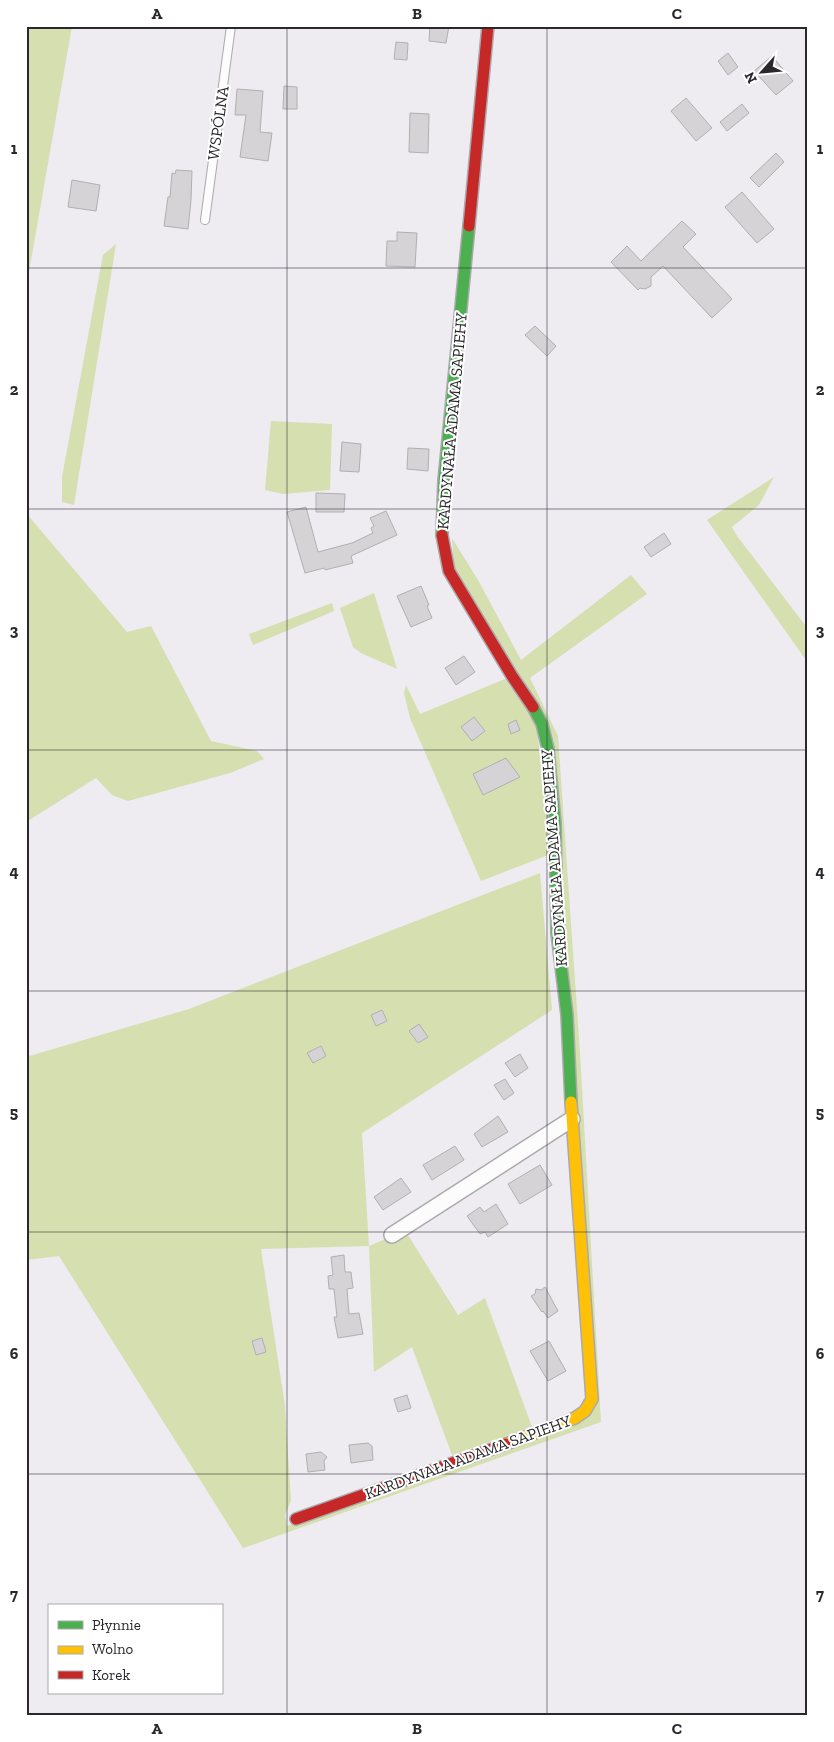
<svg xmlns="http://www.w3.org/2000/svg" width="834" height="1742" viewBox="0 0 834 1742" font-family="'Zilla Slab',serif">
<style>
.green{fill:#d5dfb0}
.building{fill:#d6d3d7;stroke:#b2aeb2}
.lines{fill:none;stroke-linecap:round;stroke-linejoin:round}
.lane-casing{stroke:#aba9ad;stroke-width:10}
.street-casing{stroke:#aba9ad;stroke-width:18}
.fast-casing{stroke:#aba9ad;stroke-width:14}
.slow-casing{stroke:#aba9ad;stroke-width:14}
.jam-casing{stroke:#aba9ad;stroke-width:14}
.lane{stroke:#fcfcfd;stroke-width:8}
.street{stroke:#fcfcfd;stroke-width:15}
.fast{stroke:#4caf50;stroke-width:11}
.slow{stroke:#ffc107;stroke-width:11}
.jam{stroke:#c62828;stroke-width:11}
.grid{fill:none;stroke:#2a282c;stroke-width:1;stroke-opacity:0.55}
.labels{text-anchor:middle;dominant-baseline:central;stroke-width:4;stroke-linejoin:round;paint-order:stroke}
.street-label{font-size:16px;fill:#2a282c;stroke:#fff}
.neatline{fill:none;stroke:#2a282c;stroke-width:2}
.grid-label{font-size:16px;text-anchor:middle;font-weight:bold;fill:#2a282c}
</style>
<rect width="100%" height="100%" fill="#eeebf1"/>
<!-- green -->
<g class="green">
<polygon points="26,26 72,26 26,289"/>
<polygon points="116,244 74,505 62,502 62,477 103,255"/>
<polygon points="271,421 332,424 330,490 283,494 265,490"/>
<polygon points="774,477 759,505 732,527 737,536 808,629 808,663 707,520"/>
<polygon points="26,513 127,632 151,626 211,741 257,751 264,759 230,773 128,801 112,795 96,778 26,822"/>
<polygon points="452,538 478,580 521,660 631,575 647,594 530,678 558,736 580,1053 601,1422 243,1548 59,1256 26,1260 26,1057 189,1009 540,873 552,1010 362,1133 369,1246 390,1237 406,1232 458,1315 485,1298 532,1427 452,1455 412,1347 374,1372 369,1246 261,1249 285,1406 291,1501 285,1515 287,1526 586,1419 551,748 454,568"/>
<polygon points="374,593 397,669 361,653 353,647 340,608"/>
<polygon points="332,603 334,611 253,645 249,634"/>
<polygon points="505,679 536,720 551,854 481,881 410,718 404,693 406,685 420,714"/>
</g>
<!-- building -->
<g class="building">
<polygon points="430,26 449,26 446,43 429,41"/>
<polygon points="396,42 408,43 407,60 394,59"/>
<polygon points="728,53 738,67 728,75 718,61"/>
<polygon points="772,56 793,81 776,95 754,71"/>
<polygon points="284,86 297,87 297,109 283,109"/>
<polygon points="237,89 263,91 260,132 272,133 268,161 240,157 246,115 235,115"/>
<polygon points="686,98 712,128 696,141 671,111"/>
<polygon points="742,104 749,113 727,131 720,122"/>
<polygon points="410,113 429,114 428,153 409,152"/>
<polygon points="776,153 784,162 759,187 750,178"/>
<polygon points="176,170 192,171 191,200 188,229 164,226 168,197 170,197 172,173 175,174"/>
<polygon points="72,180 100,185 96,211 68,207"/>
<polygon points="742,192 774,229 757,243 725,207"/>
<polygon points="682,221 696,234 683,247 732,299 712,318 663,266 651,277 651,286 645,289 640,288 638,290 611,262 627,246 641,261"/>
<polygon points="397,232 417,233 415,267 386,266 387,241 397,241"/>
<polygon points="535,326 556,346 547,356 525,335"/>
<polygon points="342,442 361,444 359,472 340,471"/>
<polygon points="408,448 429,449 428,471 407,469"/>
<polygon points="316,493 345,494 344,512 316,512"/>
<polygon points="306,507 318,552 352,543 373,533 371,528 374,526 370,518 386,511 397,535 351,556 353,563 325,570 324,568 305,573 287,512"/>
<polygon points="664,533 671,544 651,557 644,547"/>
<polygon points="421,586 429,605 427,606 432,618 411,627 397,596"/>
<polygon points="464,656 475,672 456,685 445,668"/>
<polygon points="474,717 485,731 472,741 461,727"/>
<polygon points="516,720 520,730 511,734 508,724"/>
<polygon points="506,758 520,777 483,795 473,774"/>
<polygon points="382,1010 387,1021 376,1026 371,1015"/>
<polygon points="419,1024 428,1037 418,1043 409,1031"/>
<polygon points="321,1046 326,1056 313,1063 307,1053"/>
<polygon points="520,1054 528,1068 515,1077 505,1063"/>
<polygon points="505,1079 514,1093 504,1100 494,1085"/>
<polygon points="498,1116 508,1132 482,1147 474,1134"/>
<polygon points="455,1146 464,1160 432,1180 423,1165"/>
<polygon points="540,1165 552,1185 520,1204 508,1184"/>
<polygon points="401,1178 411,1192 383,1210 374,1197"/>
<polygon points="496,1204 508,1224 488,1237 485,1232 480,1234 467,1216 480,1207 484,1212"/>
<polygon points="344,1255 345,1272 351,1272 353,1288 347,1289 349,1314 359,1313 363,1334 338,1338 334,1317 337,1317 334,1289 329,1289 328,1276 333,1275 331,1257"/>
<polygon points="545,1287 558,1311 548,1318 543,1311 542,1312 531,1296 535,1294 536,1289 541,1290"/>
<polygon points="262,1338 266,1352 256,1355 252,1341"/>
<polygon points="549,1341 566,1371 548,1381 530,1351"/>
<polygon points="407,1395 411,1408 398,1412 394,1399"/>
<polygon points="368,1443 372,1446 373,1460 351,1463 349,1445"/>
<polygon points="321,1452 327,1457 324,1461 325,1470 308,1472 306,1454"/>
</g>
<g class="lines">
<defs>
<polyline id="lane" points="205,220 231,26"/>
<polyline id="street" points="392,1235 572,1119"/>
<g id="fast">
<polyline points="442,535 444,481 469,226"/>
<polyline points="533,707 542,724 548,749 555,823 557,933 567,1015 571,1102"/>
</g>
<polyline id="slow" points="506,1444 575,1418 585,1411 592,1399 571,1102"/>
<g id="jam">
<polyline points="469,226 488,26"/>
<polyline points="442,535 449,571 512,676 533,707"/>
<polyline points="296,1519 506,1444"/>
</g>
</defs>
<!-- lane casing -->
<use href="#lane" class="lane-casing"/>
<!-- street casing -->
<use href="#street" class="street-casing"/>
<!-- fast casing -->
<use href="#fast" class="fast-casing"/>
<!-- slow casing -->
<use href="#slow" class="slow-casing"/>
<!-- jam casing -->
<use href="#jam" class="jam-casing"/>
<!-- lane -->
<use href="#lane" class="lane"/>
<!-- street -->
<use href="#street" class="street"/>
<!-- fast -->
<use href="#fast" class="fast"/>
<!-- slow -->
<use href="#slow" class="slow"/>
<!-- jam -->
<use href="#jam" class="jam"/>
</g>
<!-- grid -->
<path class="grid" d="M287,26V1716M547,26V1716M26,268H808M26,509H808M26,750H808M26,991H808M26,1232H808M26,1474H808"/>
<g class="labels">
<!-- street labels -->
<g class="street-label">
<text transform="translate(218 123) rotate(-82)">WSPÓLNA</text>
<text transform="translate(452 421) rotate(-85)">KARDYNAŁA ADAMA SAPIEHY</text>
<text transform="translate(554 858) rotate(-94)">KARDYNAŁA ADAMA SAPIEHY</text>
<text transform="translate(468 1457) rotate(-20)">KARDYNAŁA ADAMA SAPIEHY</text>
</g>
</g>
<!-- border -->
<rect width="834" height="1742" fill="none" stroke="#ffffff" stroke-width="55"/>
<!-- legend -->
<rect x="48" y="1604" width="175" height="90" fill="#ffffff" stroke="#aaa9ab"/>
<rect x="58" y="1621" width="25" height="8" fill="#4caf50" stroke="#aaa9ab"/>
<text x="92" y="1630" font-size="15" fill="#2a282c">Płynnie</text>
<rect x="58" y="1646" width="25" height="8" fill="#ffc107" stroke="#aaa9ab"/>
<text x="92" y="1654" font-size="15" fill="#2a282c">Wolno</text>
<rect x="58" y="1671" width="25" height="8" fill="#c62828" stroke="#aaa9ab"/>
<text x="92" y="1680" font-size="15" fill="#2a282c">Korek</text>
<!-- north arrow -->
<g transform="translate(762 72) rotate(243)" stroke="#ffffff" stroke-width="4" paint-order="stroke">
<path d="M0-4L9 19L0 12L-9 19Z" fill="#2a282c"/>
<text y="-8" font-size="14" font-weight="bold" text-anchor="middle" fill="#2a282c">N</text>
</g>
<rect x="28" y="28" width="778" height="1686" class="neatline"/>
<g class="grid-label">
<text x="157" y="19">A</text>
<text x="417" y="19">B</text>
<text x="677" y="19">C</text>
<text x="14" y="154">1</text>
<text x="820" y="154">1</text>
<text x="14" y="395">2</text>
<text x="820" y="395">2</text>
<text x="14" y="636">3</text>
<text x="820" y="636">3</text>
<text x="14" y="877">4</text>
<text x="820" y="877">4</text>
<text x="14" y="1118">5</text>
<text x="820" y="1118">5</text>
<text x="14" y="1359">6</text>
<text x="820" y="1359">6</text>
<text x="14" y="1600">7</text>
<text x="820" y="1600">7</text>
<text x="157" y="1734">A</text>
<text x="417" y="1734">B</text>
<text x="677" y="1734">C</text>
</g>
</svg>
